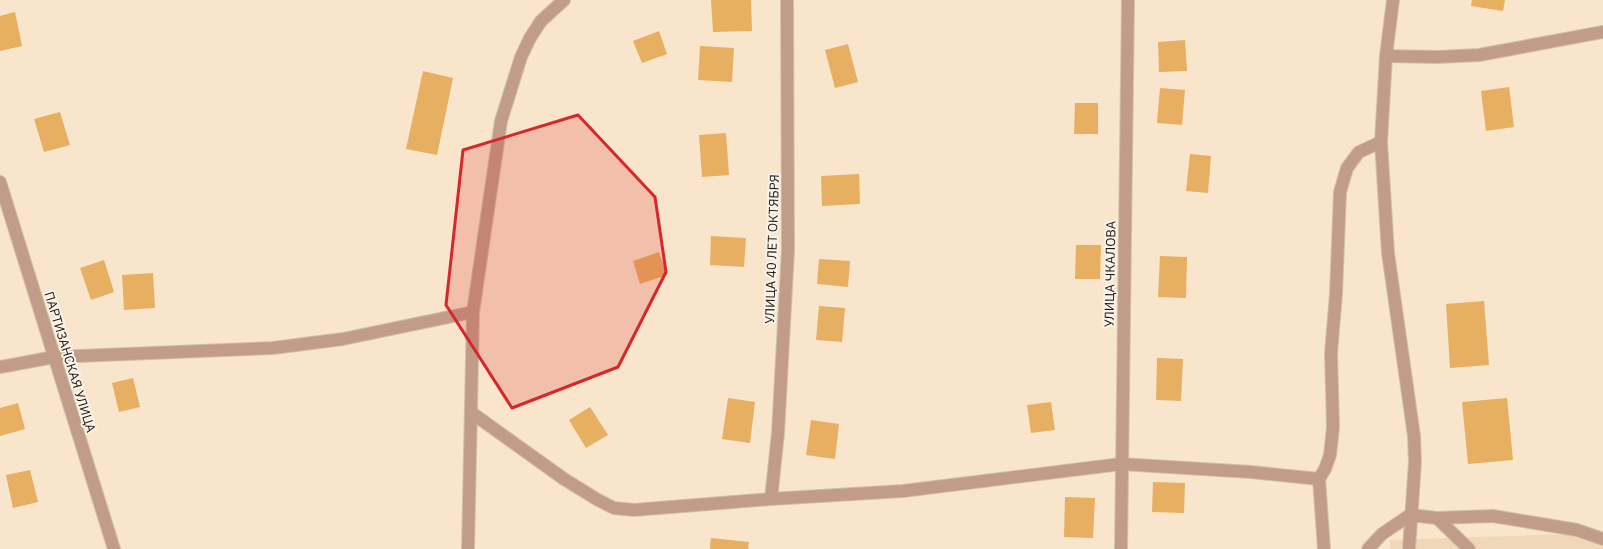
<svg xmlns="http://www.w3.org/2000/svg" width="1603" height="549" viewBox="0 0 1603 549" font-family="'IBM Plex Sans',sans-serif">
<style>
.built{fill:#f0d7b8}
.building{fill:#e6af61}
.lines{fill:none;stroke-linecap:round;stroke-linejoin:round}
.minor-casing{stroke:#d1c0aa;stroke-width:14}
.minor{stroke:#c19d89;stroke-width:12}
.marked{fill:#d62828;fill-opacity:0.2;stroke:#d62828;stroke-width:3;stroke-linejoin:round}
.labels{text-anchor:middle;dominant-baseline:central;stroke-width:4;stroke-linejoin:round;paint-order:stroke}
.street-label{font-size:13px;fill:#1d160d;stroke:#fcf4ea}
</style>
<rect width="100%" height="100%" fill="#f9e5cc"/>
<!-- built -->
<polygon class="built" points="1603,533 1603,549 1390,549 1390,540"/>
<!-- building -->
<g class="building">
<polygon points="711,0 751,0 752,31 713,32"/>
<polygon points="1472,0 1505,0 1503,11 1471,6"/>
<polygon points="15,12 22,46 0,51 0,16"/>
<polygon points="659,31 667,54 642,63 633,41"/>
<polygon points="1185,40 1187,71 1159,72 1158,42"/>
<polygon points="848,44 858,82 835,88 825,50"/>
<polygon points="700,46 734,48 732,82 698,80"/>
<polygon points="423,71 453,78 437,155 406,149"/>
<polygon points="1509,87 1514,127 1486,131 1481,91"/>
<polygon points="1160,88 1185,90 1182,125 1157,123"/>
<polygon points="1075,103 1098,103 1098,134 1074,134"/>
<polygon points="60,112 70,145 44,152 34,119"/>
<polygon points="726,133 729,175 702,177 699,135"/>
<polygon points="1190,154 1211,156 1208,193 1186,191"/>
<polygon points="859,174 860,204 822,206 821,176"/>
<polygon points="711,236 746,238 744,267 710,265"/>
<polygon points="1076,245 1101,245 1100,279 1075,279"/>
<polygon points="659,252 667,275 640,284 633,261"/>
<polygon points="1160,256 1187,257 1186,298 1158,297"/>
<polygon points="819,259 850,261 848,287 817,284"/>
<polygon points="104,260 114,292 91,300 80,268"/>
<polygon points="153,273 155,308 124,310 122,275"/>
<polygon points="1484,301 1489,365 1450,368 1446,304"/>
<polygon points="819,306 845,308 842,342 816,340"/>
<polygon points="1157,358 1183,359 1181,401 1156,400"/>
<polygon points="133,378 140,407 119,412 112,383"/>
<polygon points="728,398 755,402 750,443 722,439"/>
<polygon points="1507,398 1513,460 1468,464 1462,402"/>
<polygon points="1051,402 1055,430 1031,433 1027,405"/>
<polygon points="18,403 25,429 0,436 0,408"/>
<polygon points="590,407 608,435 586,448 569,420"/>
<polygon points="811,420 839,424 835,459 806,455"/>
<polygon points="30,470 38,502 13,508 6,475"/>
<polygon points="1153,482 1185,483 1184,513 1152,512"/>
<polygon points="1065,497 1095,498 1093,538 1064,537"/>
<polygon points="711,538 749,542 748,549 710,549"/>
</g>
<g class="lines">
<defs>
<g id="minor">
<polyline points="1393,0 1386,56 1381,142 1388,253 1414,436 1415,462 1409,549"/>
<polyline points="1386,56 1438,57 1479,55 1603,32"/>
<polyline points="0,182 114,549"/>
<polyline points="0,367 54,357 273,348 343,339 473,312"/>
<polyline points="472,413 564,479 598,500 614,508 634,510 771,499 903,491 1121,464 1251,472 1319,479 1324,549"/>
<polyline points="1319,479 1325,469 1330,455 1333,427 1331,353 1336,294 1340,192 1347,168 1359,152 1381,142"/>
<polyline points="771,499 778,433 788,250 787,0"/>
<polyline points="1437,518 1469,549"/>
<polyline points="468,549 473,312 501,121 521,57 530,38 541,21 564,0"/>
<polyline points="1121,549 1128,0"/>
<polyline points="1368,549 1382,534 1410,515 1437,518 1493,516 1577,530 1603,539"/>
</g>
</defs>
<!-- minor casing -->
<use href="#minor" class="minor-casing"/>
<!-- minor -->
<use href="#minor" class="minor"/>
</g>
<!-- marked area -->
<path class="marked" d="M578,115L655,197L666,272L618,367L512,408L446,305L463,150Z"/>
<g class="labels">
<!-- street labels -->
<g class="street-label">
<text transform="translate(772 249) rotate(-88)">УЛИЦА 40 ЛЕТ ОКТЯБРЯ</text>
<text transform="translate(1110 274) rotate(-89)">УЛИЦА ЧКАЛОВА</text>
<text transform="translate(70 362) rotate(73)">ПАРТИЗАНСКАЯ УЛИЦА</text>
</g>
</g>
</svg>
